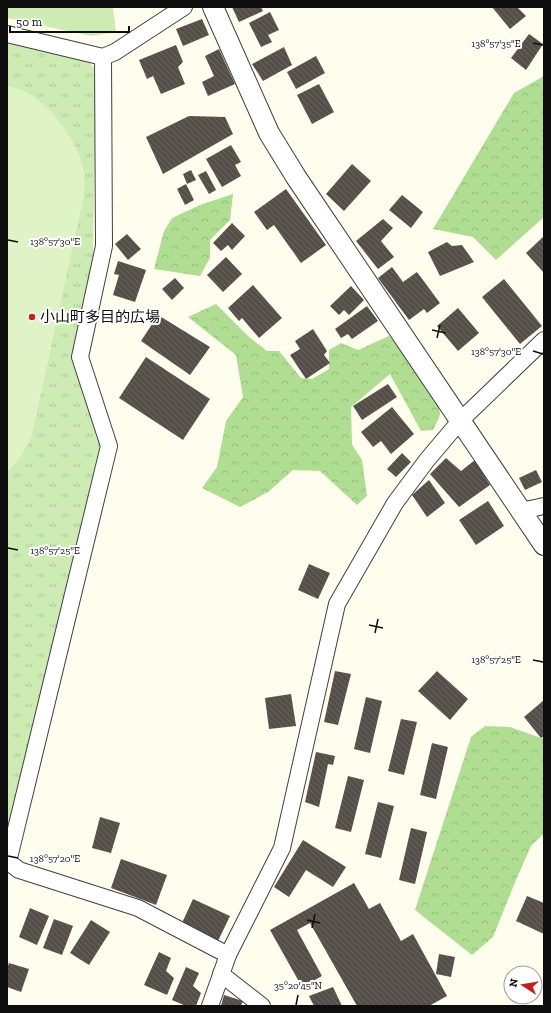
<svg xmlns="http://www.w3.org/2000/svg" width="551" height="1013" viewBox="0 0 551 1013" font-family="'Zilla Slab','Noto Sans JP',serif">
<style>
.grass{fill:#cdecb4}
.forest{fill:url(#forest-crowns)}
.park{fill:url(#park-tufts)}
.pitch{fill:#e0f3c6}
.building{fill:url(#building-back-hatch)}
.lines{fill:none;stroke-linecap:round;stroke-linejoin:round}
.minor-casing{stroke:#404040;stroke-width:18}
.tertiary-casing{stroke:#404040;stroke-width:22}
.minor{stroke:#fff;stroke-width:16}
.tertiary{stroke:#fff;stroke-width:20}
.ticks{fill:none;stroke:#0d0d0d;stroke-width:1.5}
.poi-dot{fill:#c6201c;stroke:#fff;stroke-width:1.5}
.labels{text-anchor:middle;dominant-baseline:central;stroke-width:4;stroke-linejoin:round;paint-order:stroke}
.poi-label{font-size:15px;fill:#0d0d0d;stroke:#fff;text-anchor:start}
.ticks-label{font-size:10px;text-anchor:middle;fill:#0d0d0d;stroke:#fff;stroke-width:4;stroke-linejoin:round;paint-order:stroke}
</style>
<defs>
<pattern id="forest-crowns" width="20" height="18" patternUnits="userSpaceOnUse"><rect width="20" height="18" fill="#afde92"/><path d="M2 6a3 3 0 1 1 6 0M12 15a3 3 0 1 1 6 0" fill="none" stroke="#95bd7d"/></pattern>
<pattern id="park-tufts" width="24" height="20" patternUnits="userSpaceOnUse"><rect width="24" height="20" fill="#cdecb4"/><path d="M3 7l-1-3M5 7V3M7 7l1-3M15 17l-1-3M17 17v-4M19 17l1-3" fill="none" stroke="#afc99a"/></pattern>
<pattern id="building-back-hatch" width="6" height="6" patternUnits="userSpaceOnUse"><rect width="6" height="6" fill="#564f49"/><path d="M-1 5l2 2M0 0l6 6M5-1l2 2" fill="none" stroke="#69645f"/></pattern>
</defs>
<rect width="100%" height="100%" fill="#fffded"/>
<!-- grass -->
<polygon class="grass" points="7,7 113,7 116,32 91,36 7,18"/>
<!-- forest -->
<g class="forest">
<polygon points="544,76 544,217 496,260 473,237 433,229 514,93"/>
<polygon points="233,194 230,220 210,240 210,258 200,276 154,269 164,231 172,218 200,205"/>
<path d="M216,304L249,337L267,351H279L301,378L312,379L329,369V350L341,343L358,350L389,336C400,348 439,397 440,413C440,418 435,425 433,430L421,431L390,374L351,407L352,445L362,460L367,496L357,505L320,471L293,470L268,492L240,507L202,488L217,467L226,421L243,397L236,355L188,317Z"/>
<polygon points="485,726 510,727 544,739 544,833 531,846 516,880 493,937 472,955 415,910 471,737"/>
</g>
<!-- park -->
<polygon class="park" points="7,43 88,60 96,71 93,258 71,359 101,442 7,838"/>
<!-- pitch -->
<path class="pitch" d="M7,86C12,87 17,88 22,90C48,102 77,139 83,168C85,177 84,186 84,195L31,439L19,459L7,472Z"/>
<!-- building -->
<g class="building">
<polygon points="232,7 261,7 263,11 239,22"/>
<polygon points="492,7 517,7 526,16 510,29"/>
<polygon points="270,12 279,30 268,35 272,42 261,47 249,23"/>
<polygon points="202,19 209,35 183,46 176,29"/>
<polygon points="529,34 543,44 526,70 511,58"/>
<polygon points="176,45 183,62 178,67 185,84 161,94 153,76 147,79 139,60"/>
<polygon points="284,47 292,65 263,81 252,64"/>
<polygon points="219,49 235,84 208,96 202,82 214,76 205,56"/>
<polygon points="316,56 325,73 296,89 287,72"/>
<polygon points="319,84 334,112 312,124 297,95"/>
<polygon points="189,116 225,117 233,134 163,174 146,137"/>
<polygon points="231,145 241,162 235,165 241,176 222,187 206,159"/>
<polygon points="352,164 371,181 344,211 326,194"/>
<polygon points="191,170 196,180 187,184 183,174"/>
<polygon points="206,171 216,190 209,194 198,175"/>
<polygon points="186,184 194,200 185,205 177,189"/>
<polygon points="286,189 326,245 301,263 274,225 267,230 254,212"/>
<polygon points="402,195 423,212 411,228 389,210"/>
<polygon points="383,219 393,228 381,241 394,257 378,269 356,241"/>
<polygon points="232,223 245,236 232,250 228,245 221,251 213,243"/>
<polygon points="127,234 141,249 128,260 115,244"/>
<polygon points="544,236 544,273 526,253"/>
<polygon points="447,242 452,246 462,245 474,262 440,276 428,252"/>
<polygon points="226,257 242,274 223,292 207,275"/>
<polygon points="118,261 146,270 135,302 113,295 119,275 114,274"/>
<polygon points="392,267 403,282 417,272 440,303 427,313 424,309 409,320 378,278"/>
<polygon points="175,278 184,288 172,300 162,289"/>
<polygon points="504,279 542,326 520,344 482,297"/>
<polygon points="253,285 282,318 259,338 242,318 239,321 228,308"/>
<polygon points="351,286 364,300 349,315 344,310 339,315 330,306"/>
<polygon points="367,306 378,321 352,339 348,334 341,338 335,329"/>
<polygon points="458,308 479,333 458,351 437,326"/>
<polygon points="158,315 210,347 190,375 141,341"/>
<polygon points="313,329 327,351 324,355 330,363 306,379 290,355 300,349 295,341"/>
<polygon points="146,357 210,399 183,440 119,398"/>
<polygon points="388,384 397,397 362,420 353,406"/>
<polygon points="392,407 414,434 391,454 381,441 373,447 361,432"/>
<polygon points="402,453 411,462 396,477 387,469"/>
<polygon points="446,458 461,471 475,460 490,485 459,507 430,474"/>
<polygon points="536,470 542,482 525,490 519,478"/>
<polygon points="429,480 445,503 427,517 412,495"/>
<polygon points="488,501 504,526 476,545 459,520"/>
<polygon points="309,564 330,573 318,599 298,590"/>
<polygon points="335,671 351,674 338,725 324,722"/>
<polygon points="437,671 468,699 450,720 418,691"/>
<polygon points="291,694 296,726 269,729 265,698"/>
<polygon points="366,697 382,701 370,753 354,749"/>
<polygon points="544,700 544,736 541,738 524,717"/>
<polygon points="401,719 417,722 404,775 388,771"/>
<polygon points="432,743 448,747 436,799 420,795"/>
<polygon points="316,752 335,756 333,765 328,764 319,807 305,802"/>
<polygon points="348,776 364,780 351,832 335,828"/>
<polygon points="378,802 394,806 381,858 365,854"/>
<polygon points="100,817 120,823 111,853 92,848"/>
<polygon points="411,828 427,832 415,884 399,880"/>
<polygon points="303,840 346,867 333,887 306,870 289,897 274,887"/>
<polygon points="121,859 167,875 156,905 111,888"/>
<polygon points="354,883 369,909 380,903 401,941 413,934 447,996 429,1006 357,1006 310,923 297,930 322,976 302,987 270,930"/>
<polygon points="527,896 544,903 544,934 516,921"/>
<polygon points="193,899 230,916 218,941 182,923"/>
<polygon points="30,908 49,916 37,945 19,937"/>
<polygon points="54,919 73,926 62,955 43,948"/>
<polygon points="91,920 110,932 89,965 70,953"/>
<polygon points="159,952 171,958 166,971 174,978 167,995 144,985"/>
<polygon points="439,954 455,957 451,977 436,974"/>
<polygon points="9,963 29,969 21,992 7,987 7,969"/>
<polygon points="186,967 199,973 193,986 201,993 196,1006 186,1006 172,1000"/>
<polygon points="333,987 342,1006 314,1006 309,996"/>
<polygon points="224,995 243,1001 241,1006 221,1006"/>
</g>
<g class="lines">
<defs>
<g id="minor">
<polyline points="7,34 103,57 115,52 184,7"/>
<polyline points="521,511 544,506"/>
<polyline points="7,861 19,870 138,908 228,955"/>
<polyline points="8,862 109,446 80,357 104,246 103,57"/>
<polyline points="221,974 262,1006"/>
<polyline points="210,1006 228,955 282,848 337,604 395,503 427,460 460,421 544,340"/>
</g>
<polyline id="tertiary" points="213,7 269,133 296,177 544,545"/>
</defs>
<!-- minor casing -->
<use href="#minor" class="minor-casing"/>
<!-- tertiary casing -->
<use href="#tertiary" class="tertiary-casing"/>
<!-- minor -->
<use href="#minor" class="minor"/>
<!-- tertiary -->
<use href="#tertiary" class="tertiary"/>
</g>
<!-- ticks -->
<path class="ticks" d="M533,43L543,45M8,240L18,242M432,330L446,333M437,338L440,325M533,351L543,354M8,548L18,550M369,625L383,628M375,633L378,619M533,660L543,662M8,856L18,858M307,920L320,923M312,928L315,914M296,1005L298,995"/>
<!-- markers -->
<circle class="poi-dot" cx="32" cy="317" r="4"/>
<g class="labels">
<!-- poi labels -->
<g class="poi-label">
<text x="40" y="317">小山町多目的広場</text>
</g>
</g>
<g class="ticks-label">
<text x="496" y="47">138°57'35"E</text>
<text x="55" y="245">138°57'30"E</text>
<text x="496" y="355">138°57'30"E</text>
<text x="55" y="554">138°57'25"E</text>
<text x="496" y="663">138°57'25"E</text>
<text x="55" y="862">138°57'20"E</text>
<text x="298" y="989">35°20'45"N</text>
</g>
<!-- border -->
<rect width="551" height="1013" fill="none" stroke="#0d0d0d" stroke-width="16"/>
<!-- north arrow -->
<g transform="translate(523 985) rotate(282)"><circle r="19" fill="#ffffff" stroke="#9e9e9e"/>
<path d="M0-3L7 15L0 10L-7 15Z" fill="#c6201c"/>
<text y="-6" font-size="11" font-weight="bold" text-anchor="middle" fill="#0d0d0d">N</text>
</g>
<!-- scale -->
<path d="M10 26v6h119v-6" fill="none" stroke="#0d0d0d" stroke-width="2"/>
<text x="16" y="26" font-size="12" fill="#0d0d0d" stroke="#ffffff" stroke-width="3" paint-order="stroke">50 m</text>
</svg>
